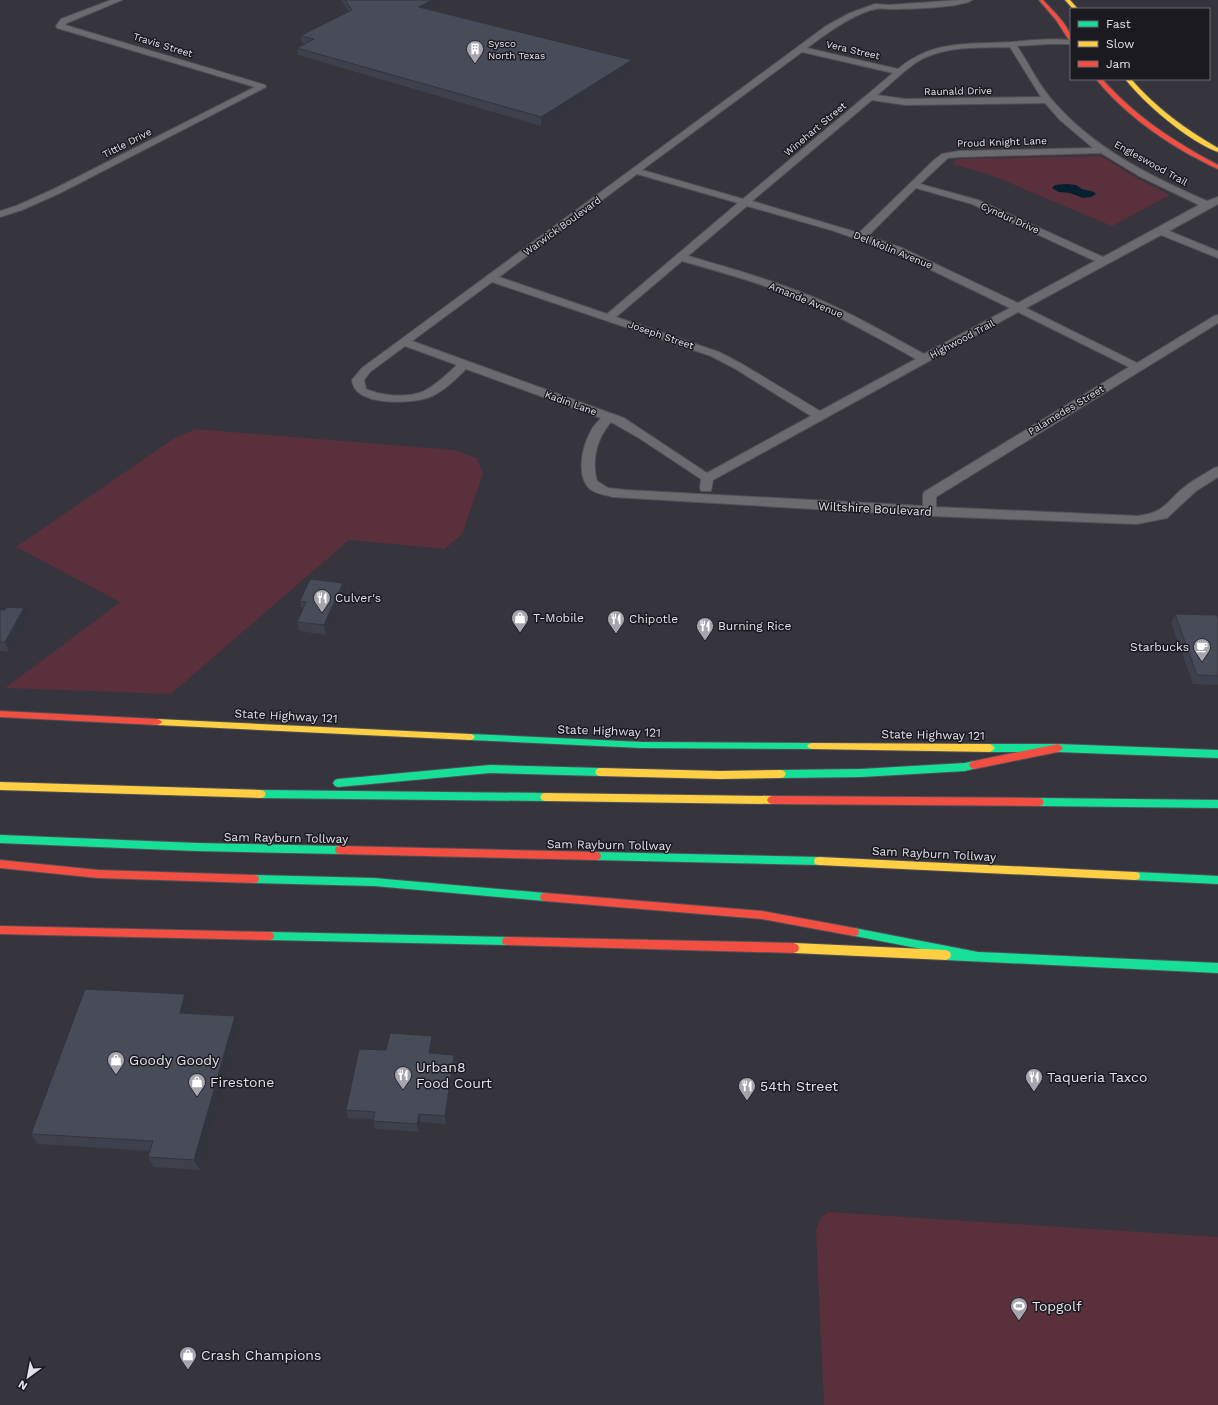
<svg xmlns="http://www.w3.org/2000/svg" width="1218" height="1405" viewBox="0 0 1218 1405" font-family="'Work Sans',sans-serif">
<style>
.green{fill:#59303b}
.water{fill:#05212f}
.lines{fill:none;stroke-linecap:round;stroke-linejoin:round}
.street-casing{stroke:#525057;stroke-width:2}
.fast-casing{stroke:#525057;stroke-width:2}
.slow-casing{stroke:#525057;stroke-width:2}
.jam-casing{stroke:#525057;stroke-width:2}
.street{fill:#6b6a6f;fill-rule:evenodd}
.fast{fill:#16e098;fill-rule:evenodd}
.slow{fill:#ffcf43;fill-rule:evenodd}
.jam{fill:#f24e42;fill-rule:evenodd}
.wall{fill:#3e404c}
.shaded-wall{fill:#32343e}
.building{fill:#484b58;stroke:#32343e}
.labels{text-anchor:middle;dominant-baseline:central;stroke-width:3;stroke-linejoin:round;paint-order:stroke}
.far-poi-label{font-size:10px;fill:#e2e0e9;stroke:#1c1a21;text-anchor:start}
.far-street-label{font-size:10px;fill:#e2e0e9;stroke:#1c1a21}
.street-label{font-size:12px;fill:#e2e0e9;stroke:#1c1a21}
.poi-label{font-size:12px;fill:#e2e0e9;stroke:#1c1a21;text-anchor:start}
.near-poi-label{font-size:14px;fill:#e2e0e9;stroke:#1c1a21;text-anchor:start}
</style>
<rect width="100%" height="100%" fill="#36343c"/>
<!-- green -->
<g class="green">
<polygon points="1101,156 1140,180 1170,195 1112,226 988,174 952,164 957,159"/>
<polygon points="196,429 454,450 477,458 483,474 462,534 445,549 349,540 171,694 5,688 120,602 16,547 176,437"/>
<path d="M828,1212L1218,1237V1405H824L816,1231C818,1223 820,1217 828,1212Z"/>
</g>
<!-- water -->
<polygon class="water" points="1067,184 1076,185 1082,189 1094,192 1096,194 1091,197 1083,198 1070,193 1059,192 1052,188 1055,185"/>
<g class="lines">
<defs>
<g id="street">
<polygon points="111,0 122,0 67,23 65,25 265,85 266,87 60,193 22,210 0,217 0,211 16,206 54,189 255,87 57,28 56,26 61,19"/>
<path d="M960,0H972C962,8 906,9 891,9C886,9 880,8 876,9C854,13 824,35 807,48L898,69C934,39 969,45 1012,42C1032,40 1051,38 1071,40V44H1049L1017,46C1029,64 1038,84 1052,100C1093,148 1150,176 1207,201L1218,197V204L1169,231L1218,251V258L1161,235L1026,308L1137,363L1214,316L1218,315V323L936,497V507L1137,516C1166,513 1166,501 1187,485C1195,479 1205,474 1214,468L1218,467V477L1196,491L1167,518L1137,524L930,516L613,497C606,495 596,494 590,489C576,477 582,447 590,433C592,427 597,423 601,418L466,369C456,379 444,391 430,397C412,404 354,407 352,380L362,368L826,26L850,13L875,4L889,5ZM1010,47L1041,97L905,99L877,95C890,85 903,71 917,62C943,45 980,48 1010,47ZM802,52L893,73L743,199L642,170ZM872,100L905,105L1045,103L1060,120L1093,148L959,151L942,154L934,160L859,233L752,201ZM1101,153L1139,176L1199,205L1103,257L978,200L920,184L948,158L959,157ZM637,174L738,203L607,314L499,277ZM916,188L972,204L1095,261L1018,303L902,248L868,236ZM747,206L831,230L894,252L1010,308L924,354C887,334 852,313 813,297C772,280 730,268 688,256ZM682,261C724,273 767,285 807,302C845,319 880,339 916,359L820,411L742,364L719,352L616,317ZM492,282L711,356L734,368L811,416L707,473L624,418L412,341ZM1018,312L1129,367L924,492L923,495V506L626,490L608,488L597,481C591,460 597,438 611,422L639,438L701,479L700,488L701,491H711L713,480ZM405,346L457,365C446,375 435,386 422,392C406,398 381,396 366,389L364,380L370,372Z"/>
</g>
<g id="fast">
<polygon points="470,734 642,742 812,743 815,744 817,746 815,748 812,749 642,748 470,740 467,739 465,737 467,735"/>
<polygon points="990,744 1058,744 1218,750 1218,758 1058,752 990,752 987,750 985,748 987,746"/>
<polygon points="974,761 977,762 979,765 977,768 965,771 861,777 781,778 778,777 776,774 778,771 781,770 861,769 965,763"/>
<polygon points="490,765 600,768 603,769 605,772 603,775 600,776 490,773 338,787 335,786 333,783 335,780 338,779"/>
<polygon points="261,790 545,793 548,794 550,797 548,800 545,801 261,798 258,797 256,794 258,791"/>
<polygon points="1039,798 1218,800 1218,808 1039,806 1036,805 1034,802 1036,799"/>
<polygon points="0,835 196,843 340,846 344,847 345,850 344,853 340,854 196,851 0,843"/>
<polygon points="596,852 819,857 823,858 824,861 823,864 819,865 596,860 592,859 591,856 592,853"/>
<polygon points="1135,872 1218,876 1218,884 1135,880 1131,879 1130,876 1131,873"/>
<polygon points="254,875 374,878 545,893 549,894 550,897 549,900 545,901 374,886 254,883 250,882 249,879 250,876"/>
<polygon points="854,928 978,952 1218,963 1218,973 946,960 942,958 942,953 850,935 849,932 850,929"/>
<polygon points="269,932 507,937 511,938 512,941 511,944 507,945 269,940 265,939 264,936 265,933"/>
</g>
<g id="slow">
<polygon points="1065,0 1070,0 1078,9 1073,9"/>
<path d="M1125,79H1131C1156,108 1185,129 1218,148V152C1188,141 1145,104 1125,79Z"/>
<polygon points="157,719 470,734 473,735 475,737 473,739 470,740 157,725 154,724 152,722 154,720"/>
<polygon points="812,743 990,744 993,746 995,748 993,750 990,752 812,749 809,748 807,746 809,744"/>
<polygon points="600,768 720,771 781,770 784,771 786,774 784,777 781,778 720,779 600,776 597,775 595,772 597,769"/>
<polygon points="0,782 261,790 264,791 266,794 264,797 261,798 0,790"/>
<polygon points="545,793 772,796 775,797 777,800 775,803 772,804 545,801 542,800 540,797 542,794"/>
<polygon points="819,857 1135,872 1139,873 1140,876 1139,879 1135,880 819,865 815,864 814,861 815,858"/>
<polygon points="794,943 946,950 950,952 951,955 950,958 946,960 794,953 790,951 789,948 790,945"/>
</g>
<g id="jam">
<path d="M1039,0H1043C1052,10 1071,27 1071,40H1069L1056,20Z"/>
<path d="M1096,79H1102C1136,117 1173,141 1218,165V169C1208,165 1199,159 1190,155C1155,135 1122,111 1096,79Z"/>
<polygon points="0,711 157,719 160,720 162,722 160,724 157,725 0,717"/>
<polygon points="1058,744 1061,746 1063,748 1061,750 1058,752 974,769 971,768 969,765 971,762 974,761"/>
<polygon points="772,796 1039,798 1042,799 1044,802 1042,805 1039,806 772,804 769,803 767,800 769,797"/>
<polygon points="340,846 596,852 600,853 601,856 600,859 596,860 340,854 336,853 335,850 336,847"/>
<polygon points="0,860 98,870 254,875 258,876 259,879 258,882 254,883 98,878 0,868"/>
<polygon points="545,893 762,911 854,928 858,929 859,932 858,935 854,936 762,919 545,901 541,900 540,897 541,894"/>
<polygon points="0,926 269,932 273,933 274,936 273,939 269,940 0,934"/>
<polygon points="507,937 794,943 798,945 799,948 798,951 794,953 507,945 503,944 502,941 503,938"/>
</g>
</defs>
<!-- street casing -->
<use href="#street" class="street-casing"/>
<!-- fast casing -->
<use href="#fast" class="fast-casing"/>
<!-- slow casing -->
<use href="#slow" class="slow-casing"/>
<!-- jam casing -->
<use href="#jam" class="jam-casing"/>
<!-- street -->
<use href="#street" class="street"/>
<!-- fast -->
<use href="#fast" class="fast"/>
<!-- slow -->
<use href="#slow" class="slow"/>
<!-- jam -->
<use href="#jam" class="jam"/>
</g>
<!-- wall -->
<g class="wall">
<polygon points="341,0 438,0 438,4 429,9 632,60 631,67 541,126 298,55 297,48 304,44 302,43 300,36 349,12"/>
<polygon points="345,592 326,635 299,631 297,622 302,611 300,601"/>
<polygon points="0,610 28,617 9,652 0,651"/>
<polygon points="1175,614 1218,619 1218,685 1193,684 1171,623"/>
<polygon points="190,1006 188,1013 239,1027 200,1170 154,1167 148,1157 150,1151 38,1144 31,1134"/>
<polygon points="432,1036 434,1044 432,1053 454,1055 456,1063 446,1124 421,1122 419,1132 375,1129 373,1121 373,1119 348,1118 346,1110 386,1050"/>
</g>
<!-- shaded-wall -->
<g class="shaded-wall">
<polygon points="432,0 438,0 438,4 420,14 419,7"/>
<polygon points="632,60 631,67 541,126 541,117"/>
<polygon points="343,583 345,592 326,635 324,625"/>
<polygon points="24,608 28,617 9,652 5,642"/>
<polygon points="185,994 190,1006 185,1024 180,1013"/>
<polygon points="235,1016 239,1027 200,1170 194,1160"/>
<polygon points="432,1036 434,1044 431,1062 429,1053"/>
<polygon points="454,1055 456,1063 446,1124 445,1116"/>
<polygon points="419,1114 421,1122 419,1132 417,1124"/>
</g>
<!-- building -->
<g class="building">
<polygon points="345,0 432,0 419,7 632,60 541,117 297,48 314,39 300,36 352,10"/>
<polygon points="310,579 343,583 324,625 297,622 306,602 300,601"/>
<polygon points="7,607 24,608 5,642 0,642 0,610 5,610"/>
<polygon points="1175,614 1217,615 1218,619 1218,676 1197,675"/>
<polygon points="85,989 185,994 180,1013 235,1016 194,1160 148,1157 153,1141 31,1134"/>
<polygon points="390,1033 432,1036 429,1053 454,1055 445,1116 419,1114 417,1124 373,1121 375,1112 346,1110 359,1049 386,1050"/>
</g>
<!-- icons -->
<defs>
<symbol id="building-pin" viewBox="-11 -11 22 30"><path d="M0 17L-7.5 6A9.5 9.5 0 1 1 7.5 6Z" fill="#a6a4ac" stroke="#1c1a21"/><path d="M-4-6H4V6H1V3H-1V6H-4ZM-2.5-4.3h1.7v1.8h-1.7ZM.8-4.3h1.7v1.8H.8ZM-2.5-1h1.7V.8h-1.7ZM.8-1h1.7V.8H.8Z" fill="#fff"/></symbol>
<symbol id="restaurant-pin" viewBox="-11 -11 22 30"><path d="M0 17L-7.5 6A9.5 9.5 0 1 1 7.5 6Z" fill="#a6a4ac" stroke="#1c1a21"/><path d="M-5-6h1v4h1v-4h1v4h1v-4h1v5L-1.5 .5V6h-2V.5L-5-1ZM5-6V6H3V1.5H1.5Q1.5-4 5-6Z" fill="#fff"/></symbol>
<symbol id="shop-pin" viewBox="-11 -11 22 30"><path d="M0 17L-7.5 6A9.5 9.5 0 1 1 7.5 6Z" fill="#a6a4ac" stroke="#1c1a21"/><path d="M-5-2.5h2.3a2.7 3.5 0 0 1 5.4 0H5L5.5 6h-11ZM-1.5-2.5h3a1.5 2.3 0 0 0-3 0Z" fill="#fff"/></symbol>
<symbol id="cafe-pin" viewBox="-11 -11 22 30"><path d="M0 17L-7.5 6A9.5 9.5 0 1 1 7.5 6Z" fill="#a6a4ac" stroke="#1c1a21"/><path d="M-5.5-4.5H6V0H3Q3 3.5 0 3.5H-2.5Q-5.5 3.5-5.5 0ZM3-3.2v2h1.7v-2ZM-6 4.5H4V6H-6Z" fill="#fff"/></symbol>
<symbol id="stadium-pin" viewBox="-11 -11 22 30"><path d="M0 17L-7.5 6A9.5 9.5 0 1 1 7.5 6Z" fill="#a6a4ac" stroke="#1c1a21"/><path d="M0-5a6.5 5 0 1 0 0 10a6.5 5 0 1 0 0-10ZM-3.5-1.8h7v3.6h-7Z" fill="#fff"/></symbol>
</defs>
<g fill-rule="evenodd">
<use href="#building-pin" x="465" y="39" width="20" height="27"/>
<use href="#restaurant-pin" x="312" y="588" width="20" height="27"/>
<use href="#shop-pin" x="510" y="608" width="20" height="27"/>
<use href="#restaurant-pin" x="606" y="609" width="20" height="27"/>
<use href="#restaurant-pin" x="695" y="616" width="20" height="27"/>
<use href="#cafe-pin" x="1192" y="637" width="20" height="27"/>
<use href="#shop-pin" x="106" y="1050" width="20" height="27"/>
<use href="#restaurant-pin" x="393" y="1065" width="20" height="27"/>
<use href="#restaurant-pin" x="1024" y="1067" width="20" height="27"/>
<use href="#shop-pin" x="187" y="1072" width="20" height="27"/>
<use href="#restaurant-pin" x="737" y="1076" width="20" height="27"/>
<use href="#stadium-pin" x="1009" y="1296" width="20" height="27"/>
<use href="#shop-pin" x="178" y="1345" width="20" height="27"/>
</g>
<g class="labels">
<!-- far-poi labels -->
<g class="far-poi-label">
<text x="488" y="43">Sysco<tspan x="488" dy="12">North Texas</tspan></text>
</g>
<!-- far-street labels -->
<g class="far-street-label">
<text transform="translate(163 45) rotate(17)">Travis Street</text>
<text transform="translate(853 50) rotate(13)">Vera Street</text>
<text transform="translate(958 91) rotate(-1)">Raunald Drive</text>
<text transform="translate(815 129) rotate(-40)">Winehart Street</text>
<text transform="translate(1002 142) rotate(-2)">Proud Knight Lane</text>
<text transform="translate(127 143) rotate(-27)">Tittle Drive</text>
<text transform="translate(1151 163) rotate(29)">Engleswood Trail</text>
<text transform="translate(1010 218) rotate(24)">Cyndur Drive</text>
<text transform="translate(562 226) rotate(-36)">Warwick Boulevard</text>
<text transform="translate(893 250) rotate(22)">Del Molin Avenue</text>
<text transform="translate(806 300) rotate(22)">Amande Avenue</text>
<text transform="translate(661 335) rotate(19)">Joseph Street</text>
<text transform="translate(962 339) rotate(-28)">Highwood Trail</text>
<text transform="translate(571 403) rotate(20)">Kadin Lane</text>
<text transform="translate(1066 410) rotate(-31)">Palamedes Street</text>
</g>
<!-- street labels -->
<g class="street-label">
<text transform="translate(875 509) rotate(3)">Wiltshire Boulevard</text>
<text transform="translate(286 716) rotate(3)">State Highway 121</text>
<text transform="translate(609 731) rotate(2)">State Highway 121</text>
<text transform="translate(933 735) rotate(1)">State Highway 121</text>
<text transform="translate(286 838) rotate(1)">Sam Rayburn Tollway</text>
<text transform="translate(609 845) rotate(1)">Sam Rayburn Tollway</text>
<text transform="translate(934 854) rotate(3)">Sam Rayburn Tollway</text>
</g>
<!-- poi labels -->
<g class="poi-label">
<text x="335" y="598">Culver's</text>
<text x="533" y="618">T-Mobile</text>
<text x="629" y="619">Chipotle</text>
<text x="718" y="626">Burning Rice</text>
<text x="1189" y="647" text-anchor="end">Starbucks</text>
</g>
<!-- near-poi labels -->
<g class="near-poi-label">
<text x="129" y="1060">Goody Goody</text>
<text x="416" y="1067">Urban8<tspan x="416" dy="16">Food Court</tspan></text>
<text x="1047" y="1077">Taqueria Taxco</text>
<text x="210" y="1082">Firestone</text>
<text x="760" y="1086">54th Street</text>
<text x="1032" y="1306">Topgolf</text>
<text x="201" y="1355">Crash Champions</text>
</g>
</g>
<!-- legend -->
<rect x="1070" y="8" width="140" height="72" fill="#1c1a21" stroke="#6b6971"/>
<rect x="1078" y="21" width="20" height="6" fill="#16e098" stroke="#6b6971"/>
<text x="1106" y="28" font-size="12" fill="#e2e0e9">Fast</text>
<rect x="1078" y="41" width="20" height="6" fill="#ffcf43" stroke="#6b6971"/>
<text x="1106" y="48" font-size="12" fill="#e2e0e9">Slow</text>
<rect x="1078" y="61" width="20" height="6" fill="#f24e42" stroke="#6b6971"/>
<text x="1106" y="68" font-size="12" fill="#e2e0e9">Jam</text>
<!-- north arrow -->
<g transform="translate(28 1377) rotate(212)" stroke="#1c1a21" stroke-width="3" paint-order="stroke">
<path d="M0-3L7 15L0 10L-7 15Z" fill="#e2e0e9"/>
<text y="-6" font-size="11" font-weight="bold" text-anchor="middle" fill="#e2e0e9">N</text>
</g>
</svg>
